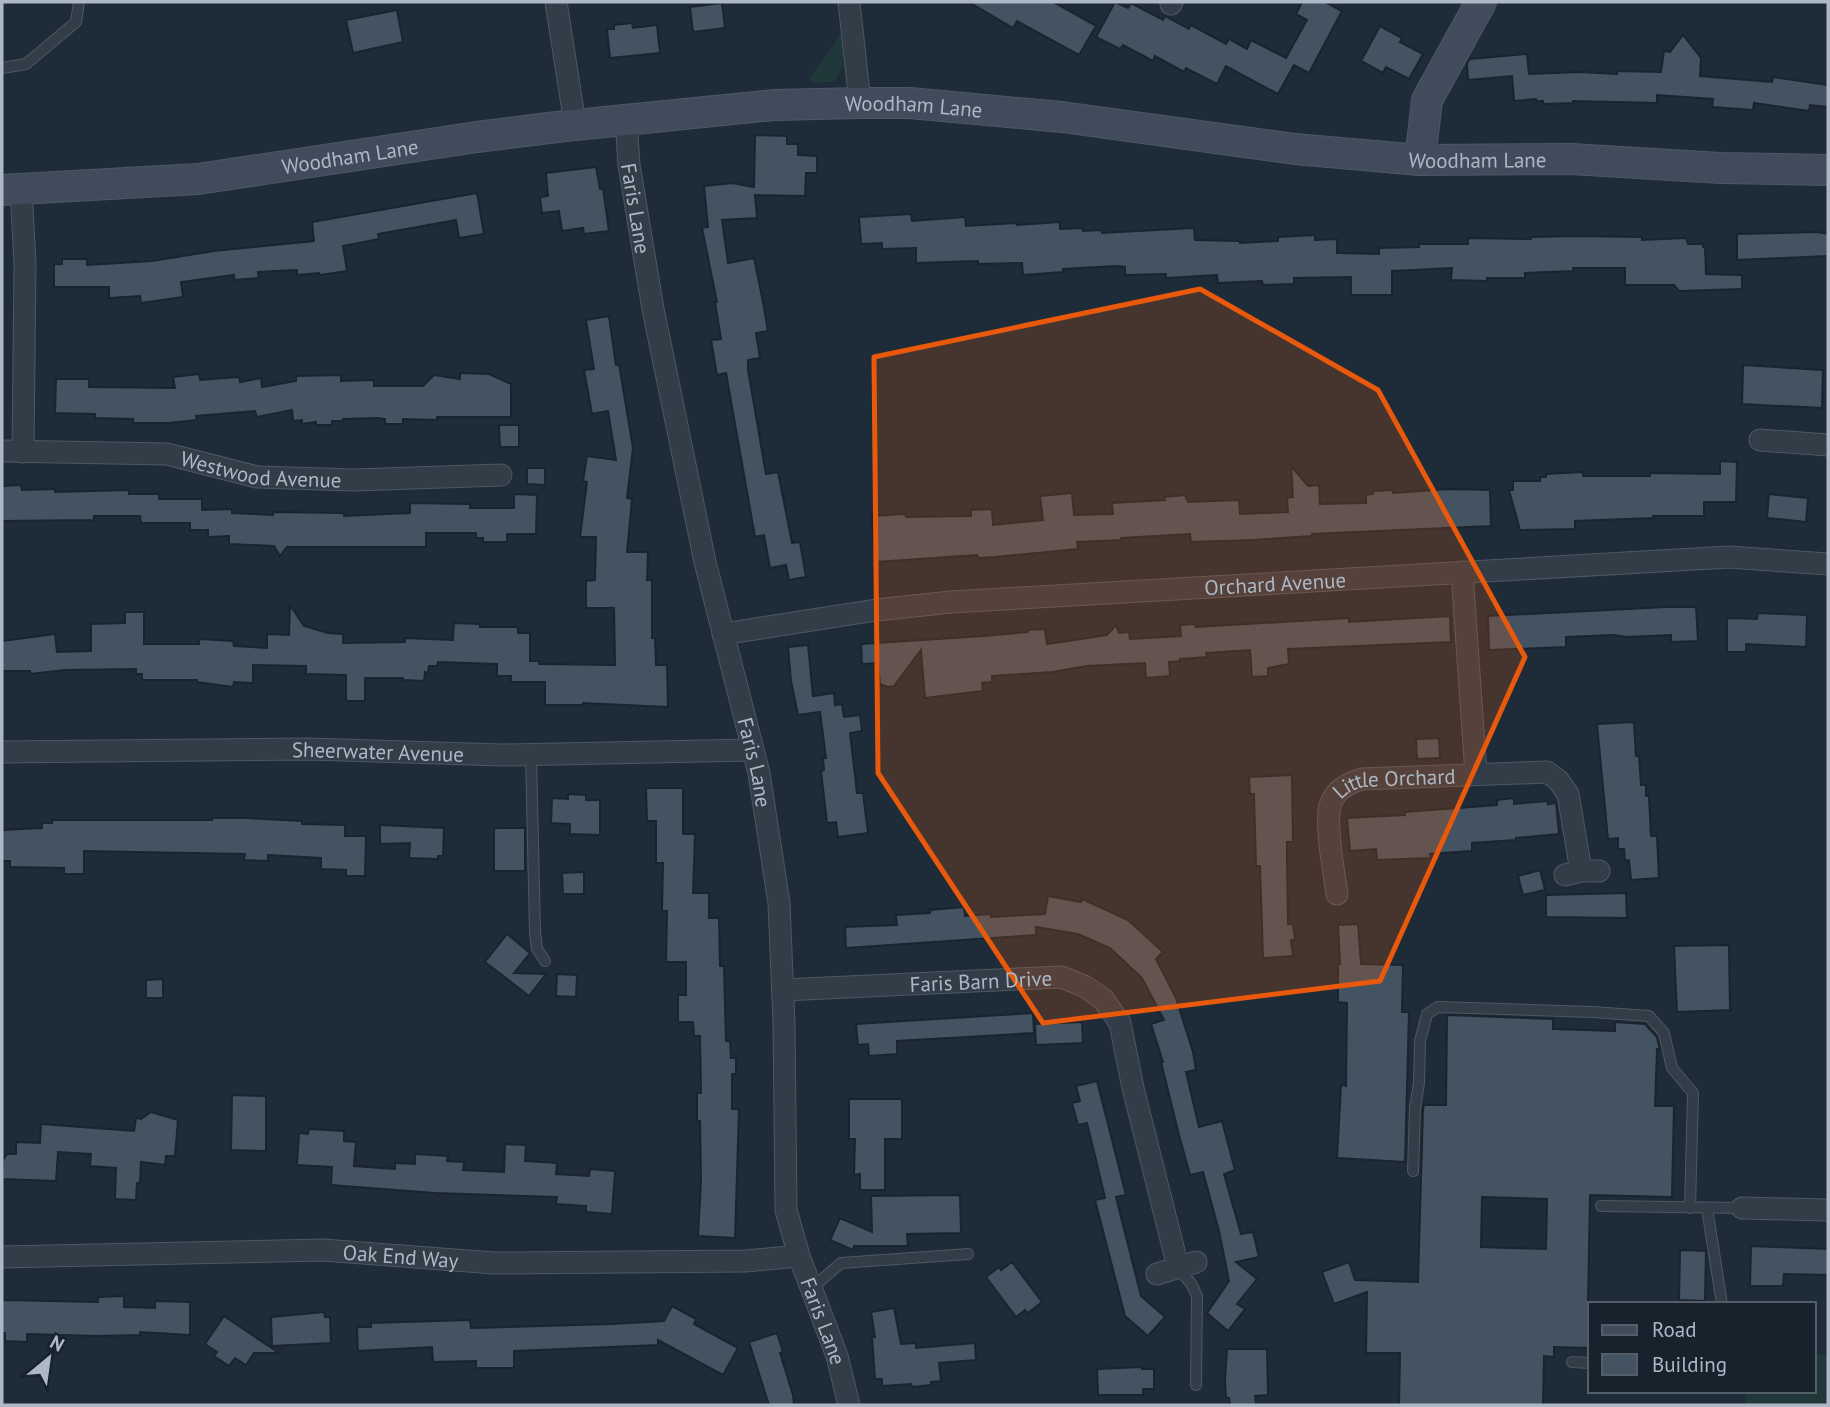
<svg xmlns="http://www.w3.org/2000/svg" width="1830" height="1407" viewBox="0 0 1830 1407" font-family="'PT Sans',sans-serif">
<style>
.green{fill:#203839}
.building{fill:#445362;stroke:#1a242e;stroke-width:2;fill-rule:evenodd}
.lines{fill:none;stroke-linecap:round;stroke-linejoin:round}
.lane-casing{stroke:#4d5863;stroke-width:12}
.street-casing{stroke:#4d5863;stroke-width:23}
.secondary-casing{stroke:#4d5863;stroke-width:32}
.lane{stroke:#323d48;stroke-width:10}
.street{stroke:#323d48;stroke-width:21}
.secondary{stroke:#404c5b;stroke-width:30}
.marked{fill:#e8590c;fill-opacity:0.2;stroke:#e8590c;stroke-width:5;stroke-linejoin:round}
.labels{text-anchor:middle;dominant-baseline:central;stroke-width:6;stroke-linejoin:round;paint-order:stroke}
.street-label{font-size:21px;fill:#acb8c5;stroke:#18222c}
</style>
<rect width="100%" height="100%" fill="#1e2b38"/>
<!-- green -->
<g class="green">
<path d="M841,34C844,52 847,68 833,82L813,83L809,80Z"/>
<polygon points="1814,1354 1828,1355 1828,1405 1745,1405 1746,1391 1814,1391"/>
</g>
<!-- building -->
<g class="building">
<polygon points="969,2 1053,2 1096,26 1079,55 1017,21 1013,28"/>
<polygon points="1115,2 1128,8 1131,3 1163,20 1165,16 1189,29 1191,25 1226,44 1229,39 1247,49 1251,40 1286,58 1307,20 1296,14 1302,2 1325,2 1342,11 1309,73 1294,65 1278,94 1226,66 1217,84 1186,68 1184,72 1155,56 1153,61 1123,45 1120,49 1096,37"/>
<polygon points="722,3 725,28 693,32 690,7"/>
<polygon points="397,10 403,42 353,53 346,20"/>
<polygon points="632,23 633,28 657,25 660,53 610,58 607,29 614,29 614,25"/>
<polygon points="1380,26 1402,38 1400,42 1423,54 1409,79 1386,67 1383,73 1361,61"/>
<polygon points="1683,35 1701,58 1700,76 1772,82 1773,77 1828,85 1828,107 1810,105 1809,111 1754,103 1753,110 1712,107 1713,99 1657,95 1657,103 1573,101 1573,103 1543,104 1543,101 1536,101 1536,99 1514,101 1512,76 1468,80 1467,63 1470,59 1527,54 1529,74 1580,72 1617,74 1617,71 1661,72 1664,51 1670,52"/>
<polygon points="755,135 787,136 787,144 798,144 798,155 817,156 817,173 806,173 805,196 755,195 757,218 722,220 728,263 754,258 763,302 768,331 756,333 760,358 748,360 748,370 766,474 778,472 792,543 800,542 806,577 789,580 786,565 770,568 764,535 755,537 726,373 717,375 711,340 721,339 715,302 717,302 702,228 708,227 704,186 732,183 754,187"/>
<polygon points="596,167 600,189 603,188 609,231 584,234 583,228 562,231 559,211 542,213 540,197 548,196 546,173"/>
<polygon points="477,193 484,234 459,238 456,220 378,234 379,239 343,246 347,271 320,275 319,273 297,275 297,270 258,272 259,278 234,280 234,275 181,282 183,297 141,303 140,296 109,298 109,287 54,287 54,264 62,264 62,259 87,259 87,265 152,261 214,251 314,241 312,222"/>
<polygon points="911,214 912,221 965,217 966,226 1017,223 1017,225 1060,222 1060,229 1082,228 1083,231 1102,230 1102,233 1194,228 1195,240 1240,241 1240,243 1278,241 1278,237 1315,235 1315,240 1337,239 1337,253 1379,254 1379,248 1419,247 1419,244 1468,244 1468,238 1531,239 1531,237 1572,236 1642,237 1642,240 1686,238 1688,244 1703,244 1703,247 1705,247 1706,274 1742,275 1742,289 1679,291 1674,285 1625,285 1625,268 1573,268 1573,271 1525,273 1525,278 1487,278 1487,281 1451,280 1452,268 1392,271 1392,295 1351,295 1351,277 1294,278 1294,284 1263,285 1262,281 1218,283 1217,275 1166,278 1166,274 1125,275 1125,267 1116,266 1063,269 1063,272 1023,275 1022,263 978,264 978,261 916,263 916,248 882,249 882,243 861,244 859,217"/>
<polygon points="1818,232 1828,234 1828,256 1737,260 1737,234"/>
<polygon points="609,316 616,365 619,364 633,448 627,498 632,499 627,552 648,552 647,580 652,580 652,638 655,638 656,665 667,665 668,707 583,703 583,705 545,705 545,682 511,682 511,676 497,676 497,664 438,662 437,666 429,666 428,673 425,672 424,681 403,680 403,678 365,678 365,701 346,701 346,675 306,674 306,666 253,665 253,683 234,682 233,687 197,682 197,680 142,680 142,674 136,674 136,669 65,670 30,674 30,671 2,671 2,641 55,634 57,652 91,651 91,624 125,623 125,612 144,612 144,644 199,644 199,639 233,641 234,646 267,648 267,634 289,635 290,605 304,626 328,633 343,634 343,643 405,642 405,638 453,640 454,623 480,624 480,627 518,627 518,633 530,633 530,661 539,661 539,664 615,665 614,608 586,608 586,581 595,580 596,537 580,537 587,482 583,481 587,456 616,460 608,411 592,414 584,370 594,369 586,320"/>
<polygon points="1743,365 1823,370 1822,408 1742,404"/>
<polygon points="460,373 489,374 511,384 511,417 437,417 437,420 403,419 403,424 385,424 385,419 378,418 343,419 343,421 332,421 332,425 316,425 316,422 302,424 302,420 293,421 292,410 257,417 255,411 196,416 197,420 169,423 133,423 133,419 95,418 95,414 55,413 56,379 89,379 89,387 175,388 173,377 199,374 200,380 239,377 240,382 261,378 262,387 296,381 296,376 341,375 341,381 374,380 374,386 423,386 434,375 460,379"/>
<polygon points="499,425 519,425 519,447 500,447"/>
<polygon points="1720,461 1737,462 1736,502 1704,502 1704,516 1653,516 1653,518 1575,521 1575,529 1520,530 1509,490 1513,490 1513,481 1540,481 1540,477 1546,477 1546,474 1583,472 1583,476 1650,476 1650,473 1720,474"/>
<polygon points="1291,466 1308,486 1319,485 1320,504 1366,503 1366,495 1373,494 1373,491 1393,490 1393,493 1448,489 1490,490 1491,526 1312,534 1312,536 1253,540 1191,542 1190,534 1121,538 1121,540 1077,542 1078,549 995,557 978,558 977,555 875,562 872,516 905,514 906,517 971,516 971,510 992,509 993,525 1043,520 1040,496 1072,493 1074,515 1113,514 1112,503 1165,500 1164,497 1185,495 1188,502 1239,500 1240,514 1288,512 1287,498 1293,497"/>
<polygon points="527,468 545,468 545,485 527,484"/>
<polygon points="21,485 22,490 55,489 55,492 129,490 129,494 159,494 159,499 202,499 202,510 232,509 232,513 273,515 273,512 344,513 344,516 410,513 410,503 470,504 470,508 514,508 514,494 537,495 536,534 507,534 507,542 483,542 483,538 476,538 476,533 426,533 426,547 287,547 280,556 274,546 229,544 229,536 208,537 208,530 190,530 190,523 141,523 140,516 94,516 94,520 2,521 2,486"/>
<polygon points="1769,494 1808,498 1806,522 1767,518"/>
<polygon points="1666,607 1696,607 1698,641 1671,642 1671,635 1627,637 1614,635 1566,637 1566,647 1489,650 1488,616"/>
<polygon points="1758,613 1807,615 1806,647 1746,644 1746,652 1727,652 1727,618 1757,619"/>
<polygon points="1450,616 1451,642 1288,649 1289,664 1268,668 1268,676 1252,677 1250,650 1206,653 1207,657 1180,659 1180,661 1169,662 1170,676 1146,678 1145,663 1087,666 1052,672 992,676 992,682 982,683 983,691 925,698 921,650 894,686 888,687 880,684 878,663 862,664 861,644 983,636 1028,632 1028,630 1045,629 1047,644 1107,635 1116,625 1119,633 1129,632 1130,639 1181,636 1180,625 1195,624 1196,627 1349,618 1349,622"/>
<polygon points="808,645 813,696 834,693 835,705 842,704 844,717 860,715 862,731 850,733 857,793 863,793 868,833 838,837 836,822 827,823 821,771 824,770 823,758 826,758 820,712 798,715 791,681 788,647"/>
<polygon points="1634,722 1636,756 1639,756 1641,785 1646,785 1646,796 1649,796 1651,836 1657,836 1659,878 1631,880 1629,860 1625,861 1624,849 1618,849 1618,838 1608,839 1597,724"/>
<polygon points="1439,738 1440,758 1417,759 1416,739"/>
<polygon points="1292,775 1293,842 1287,842 1287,858 1288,924 1293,924 1295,940 1291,940 1293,956 1263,958 1260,866 1256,866 1254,794 1250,794 1249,777"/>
<polygon points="646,788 683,788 683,834 695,834 693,893 709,893 709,918 719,918 720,966 724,966 726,1041 730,1041 731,1058 736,1058 736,1074 732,1074 732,1109 739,1109 735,1238 698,1236 701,1181 700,1121 697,1121 697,1093 701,1093 700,1036 694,1036 693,1022 678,1022 678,995 686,995 686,962 666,962 667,911 662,911 663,863 656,863 656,821 647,821"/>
<polygon points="568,794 586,795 586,800 600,800 600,835 570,834 570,824 551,823 552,798 568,799"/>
<polygon points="1514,798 1514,804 1548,801 1548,804 1556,803 1559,834 1516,838 1516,840 1472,843 1472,851 1430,854 1431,858 1377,860 1376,849 1350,851 1347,818 1405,815 1405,812 1497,805 1497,800"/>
<polygon points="212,818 247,818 302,821 302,824 345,825 345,836 366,836 365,876 346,876 346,870 321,869 321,858 268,855 268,861 244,860 245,854 84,851 84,874 64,874 64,868 10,867 10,861 2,861 2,830 42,828 42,823 52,823 52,820 212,820"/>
<polygon points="380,825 444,828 443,856 438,856 438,859 409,858 410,843 380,844"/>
<polygon points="498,828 525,828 525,871 494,871 494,829"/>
<polygon points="1540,870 1545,890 1523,895 1518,876"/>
<polygon points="584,872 584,894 563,894 562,873"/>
<polygon points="1626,893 1627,918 1546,917 1546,895"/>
<polygon points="1048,896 1081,902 1082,899 1128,920 1163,952 1156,959 1176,998 1193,1052 1196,1070 1186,1072 1199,1127 1222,1121 1235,1170 1224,1174 1241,1234 1253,1232 1259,1257 1236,1262 1257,1279 1237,1304 1245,1309 1228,1331 1207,1313 1229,1281 1219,1231 1203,1172 1190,1175 1179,1135 1161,1062 1163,1062 1151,1024 1164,1020 1142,978 1110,948 1078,934 1036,927 1036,935 846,948 845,927 897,925 896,915 930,913 930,910 964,907 965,916 991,914 991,917 1045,914"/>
<polygon points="1358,924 1361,964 1403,965 1402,1012 1409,1012 1405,1162 1337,1158 1341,1085 1346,1086 1347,1003 1338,1002 1338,964 1340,964 1338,925"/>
<polygon points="507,934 530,953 514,973 546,974 529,996 485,962"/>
<polygon points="1729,945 1730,1010 1677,1012 1674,946"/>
<polygon points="557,974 577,975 576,997 556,996"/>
<polygon points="163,979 163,998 146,998 146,980"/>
<polygon points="1033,1013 1034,1033 897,1041 897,1054 869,1056 868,1044 858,1045 856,1024"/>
<path d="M1447,1015L1553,1019V1029L1615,1031V1022L1645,1024L1657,1037L1660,1050L1657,1049L1655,1106H1674L1672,1197L1590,1195L1588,1304H1590V1348L1554,1347V1357L1544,1356L1543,1405H1399L1400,1353H1366L1367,1292L1334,1304L1322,1272L1349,1262L1355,1280L1418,1282L1423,1109L1424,1105H1446ZM1482,1197L1547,1199L1546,1249L1481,1247Z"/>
<polygon points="1082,1022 1083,1043 1036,1045 1035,1024"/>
<polygon points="1097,1081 1126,1195 1116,1197 1141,1296 1165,1317 1148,1336 1125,1316 1095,1200 1105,1198 1096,1160 1087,1123 1078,1125 1072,1103 1080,1101 1076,1086"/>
<polygon points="232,1095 266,1096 266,1151 231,1150"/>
<polygon points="849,1099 902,1099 902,1139 885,1139 885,1190 860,1190 860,1174 854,1175 855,1139 849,1139"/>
<polygon points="151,1112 178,1120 175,1156 166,1156 165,1165 141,1162 140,1183 137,1183 136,1200 115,1199 116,1168 90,1166 91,1154 58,1152 56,1181 2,1179 3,1160 7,1154 16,1154 16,1142 40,1143 41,1124 134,1131 136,1118 141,1119"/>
<polygon points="309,1129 344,1131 344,1141 356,1142 354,1166 395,1169 395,1163 415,1164 415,1154 448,1156 447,1161 464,1162 463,1170 504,1172 505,1144 526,1145 525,1161 557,1163 556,1174 589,1176 590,1169 615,1171 612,1214 586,1212 586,1206 556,1204 557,1197 435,1193 331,1185 332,1167 297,1165 299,1133 308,1134"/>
<polygon points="960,1195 961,1233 907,1234 908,1246 854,1246 853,1250 830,1240 840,1218 872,1232 871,1196"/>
<polygon points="1751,1246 1828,1249 1828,1275 1784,1274 1783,1286 1750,1286"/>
<polygon points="1680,1250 1706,1251 1705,1301 1679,1300"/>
<polygon points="1012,1262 1042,1302 1028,1313 1025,1310 1016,1317 986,1277 999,1267 1001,1270"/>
<polygon points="124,1296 124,1307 155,1308 155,1301 190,1302 190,1335 140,1332 140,1335 97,1336 27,1334 27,1342 5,1341 5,1333 2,1333 2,1300 98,1302 98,1297"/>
<polygon points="672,1306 696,1319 694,1324 738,1348 723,1375 658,1340 658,1345 514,1351 514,1368 476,1368 476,1361 433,1362 432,1347 358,1351 357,1327 371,1327 371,1323 470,1320 471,1328 612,1324 664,1321"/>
<polygon points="894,1308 901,1344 916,1343 916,1348 975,1343 976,1360 939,1363 941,1381 931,1382 931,1385 912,1387 911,1384 882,1386 882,1379 875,1379 872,1337 875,1337 871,1312"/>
<polygon points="324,1312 325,1317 330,1317 331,1343 272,1346 271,1317"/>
<polygon points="224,1316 279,1353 254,1353 246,1365 235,1358 229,1366 214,1356 217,1352 205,1344"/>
<polygon points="777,1333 783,1352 780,1353 793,1395 794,1405 769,1405 749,1342"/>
<polygon points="1227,1349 1267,1349 1268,1395 1255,1396 1256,1405 1230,1405 1229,1398 1226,1398 1225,1381"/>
<polygon points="1142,1367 1142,1369 1154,1369 1154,1389 1143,1389 1143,1395 1098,1395 1097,1369"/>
</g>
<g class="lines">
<defs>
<g id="lane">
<polyline points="2,68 26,64 76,22 79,2"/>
<polyline points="531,754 535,932 537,949 545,961"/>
<polyline points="1413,1171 1415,1108 1419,1083 1420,1041 1427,1014 1438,1007 1593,1012 1649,1016 1664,1033 1672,1068 1693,1093 1690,1208"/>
<polyline points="1601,1206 1742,1208"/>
<polyline points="1707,1208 1722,1304"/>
<polyline points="1178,1267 1192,1285 1197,1296 1196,1385"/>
<polyline points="811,1289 841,1263 968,1254"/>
<polyline points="1572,1362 1590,1363"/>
</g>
<g id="street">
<polyline points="556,2 575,124"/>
<polyline points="849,2 860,103"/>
<polyline points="1171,4 1172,2"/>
<path id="s1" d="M626,120L629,165L653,309L705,562L759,773L779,903L784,1023L786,1210L799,1256L837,1356L849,1405"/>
<polyline points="21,189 25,263 23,452"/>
<polyline points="1760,440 1828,445"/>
<path id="s2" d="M2,451L167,454L257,477L354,480L501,475"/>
<polyline points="1462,572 1476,774"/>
<path id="s3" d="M723,634L876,610L951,602L1729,557L1828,564"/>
<path id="s4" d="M2,752L308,749L502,755L753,750"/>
<polyline points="1565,875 1581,871 1599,871"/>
<path id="s5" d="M1337,894C1334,872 1325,826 1330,806C1334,790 1348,783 1362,779L1547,772L1558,780L1568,794L1581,871"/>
<path id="s6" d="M783,990L1061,977L1084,986L1103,999L1120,1023L1133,1088L1178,1267"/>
<polyline points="1742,1208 1828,1210"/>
<path id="s7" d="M2,1257L323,1250L494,1263L746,1261L799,1256"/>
<polyline points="1157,1274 1196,1262"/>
</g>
<g id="secondary">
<polyline points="1420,160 1427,100 1481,2"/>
<path id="s8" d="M2,190L198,179L477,137L565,126L774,105L860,103H910L1062,117L1295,149L1420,160L1571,159L1721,168L1828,170"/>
</g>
</defs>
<!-- lane casing -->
<use href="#lane" class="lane-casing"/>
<!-- street casing -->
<use href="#street" class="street-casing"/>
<!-- secondary casing -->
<use href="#secondary" class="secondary-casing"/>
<!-- lane -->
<use href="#lane" class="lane"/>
<!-- street -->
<use href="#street" class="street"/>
<!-- secondary -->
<use href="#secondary" class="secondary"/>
</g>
<!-- marked area -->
<path class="marked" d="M1200,289L1378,390L1525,657L1380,981L1043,1023L878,773L874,357Z"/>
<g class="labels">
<!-- street labels -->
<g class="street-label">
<text stroke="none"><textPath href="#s8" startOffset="917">Woodham Lane</textPath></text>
<text stroke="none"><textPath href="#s8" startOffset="350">Woodham Lane</textPath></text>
<text stroke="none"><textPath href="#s8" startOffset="1484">Woodham Lane</textPath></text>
<text stroke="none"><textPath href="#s1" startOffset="89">Faris Lane</textPath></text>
<text stroke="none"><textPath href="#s2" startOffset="261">Westwood Avenue</textPath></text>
<text stroke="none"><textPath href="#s3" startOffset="555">Orchard Avenue</textPath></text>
<text stroke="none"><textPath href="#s4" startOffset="376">Sheerwater Avenue</textPath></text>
<text stroke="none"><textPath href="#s1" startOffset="656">Faris Lane</textPath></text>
<text stroke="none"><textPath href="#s5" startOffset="164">Little Orchard</textPath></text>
<text stroke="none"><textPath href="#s6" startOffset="198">Faris Barn Drive</textPath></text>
<text stroke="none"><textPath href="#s7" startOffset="399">Oak End Way</textPath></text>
<text stroke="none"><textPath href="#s1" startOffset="1223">Faris Lane</textPath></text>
</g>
</g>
<!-- border -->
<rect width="1830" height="1407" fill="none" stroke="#acb8c5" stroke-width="7"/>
<!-- legend -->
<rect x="1588" y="1302" width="228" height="91" fill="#18222c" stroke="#535e69" stroke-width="2"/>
<rect x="1602" y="1325" width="35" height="10" fill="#404c5b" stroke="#535e69" stroke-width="2"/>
<text x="1652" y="1337" font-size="21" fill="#acb8c5">Road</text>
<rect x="1602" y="1354" width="35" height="21" fill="#445362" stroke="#535e69" stroke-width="2"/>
<text x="1652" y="1372" font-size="21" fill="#acb8c5">Building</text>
<!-- north arrow -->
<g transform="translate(49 1358) rotate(29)" stroke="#18222c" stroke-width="5" paint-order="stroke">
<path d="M0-5L12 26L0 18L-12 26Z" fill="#acb8c5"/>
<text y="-10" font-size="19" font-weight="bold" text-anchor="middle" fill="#acb8c5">N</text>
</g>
</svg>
